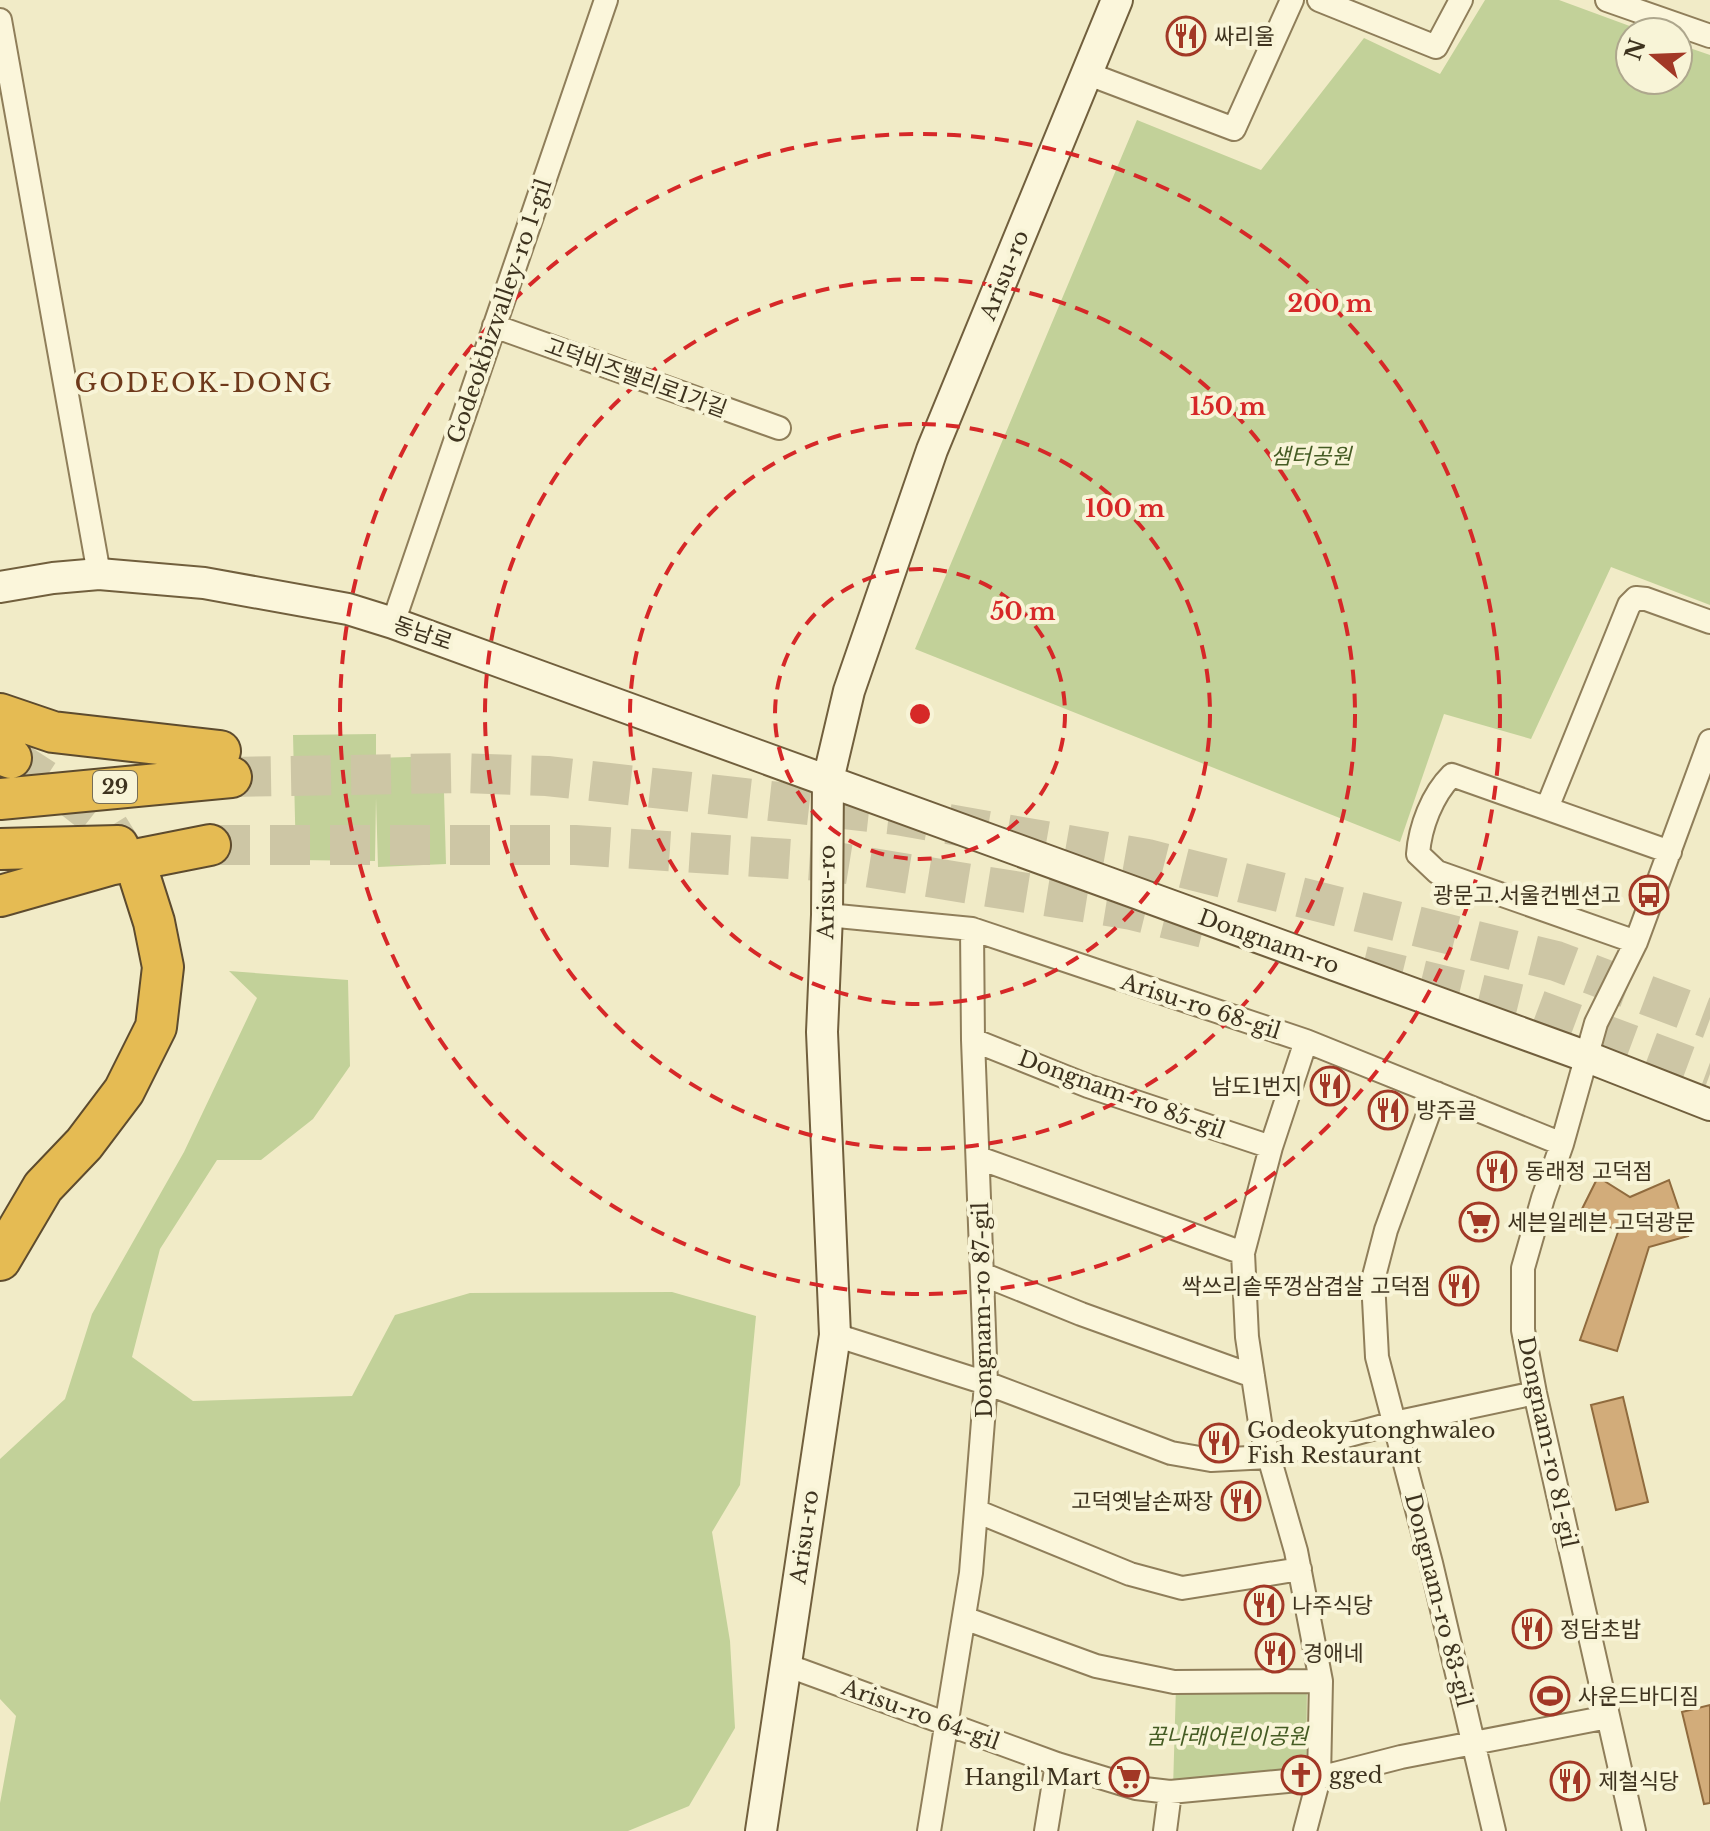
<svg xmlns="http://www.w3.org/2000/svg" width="1710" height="1831" font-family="'Libre Baskerville','Noto Sans KR',serif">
<rect width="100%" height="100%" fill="#f1ebc7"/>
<!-- green -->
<path fill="#c2d199" d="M 1485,0 L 1559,0 L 1646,32 L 1630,32 L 1630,80 L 1678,80 L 1678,44 L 1710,55 L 1710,605 L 1611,567 L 1531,739 L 1444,714 L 1400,842 L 915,649 L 1137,120 L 1261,170 L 1364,38 L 1440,74 Z
M 376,734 L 376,758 L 443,756 L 446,864 L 378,867 L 376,798 L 375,861 L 296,860 L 293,735 Z
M 229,971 L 348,980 L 350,1066 L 313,1119 L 261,1160 L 217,1160 L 160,1249 L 132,1357 L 193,1401 L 352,1396 L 395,1315 L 470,1293 L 672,1292 L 756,1316 L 740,1485 L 712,1532 L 730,1641 L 735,1728 L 689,1806 L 628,1831 L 0,1831 L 0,1803 L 16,1716 L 0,1699 L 0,1459 L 65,1399 L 92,1314 L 184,1152 L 257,998 Z
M 1307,1685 L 1306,1782 L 1173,1789 L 1176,1686 Z"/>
<!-- building -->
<path fill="#d2ac7a" stroke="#906b3e" stroke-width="2" d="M 1598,1177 L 1630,1197 L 1669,1180 L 1688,1236 L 1649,1247 L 1617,1351 L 1580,1340 L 1618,1232 L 1582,1209 Z
M 1623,1397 L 1648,1502 L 1616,1510 L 1591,1405 Z
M 1710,1705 L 1710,1803 L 1704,1804 L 1682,1712 Z"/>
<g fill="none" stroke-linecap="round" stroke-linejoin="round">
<!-- motorway-tunnel -->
<path stroke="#cdc6a5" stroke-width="40" stroke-dasharray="40 20" stroke-linecap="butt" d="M 11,758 L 71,797 L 108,826 L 136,871
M 231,777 L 460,773 L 547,776 L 897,815 L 1147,859 L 1556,961 L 1710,1019
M 210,845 L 575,845 L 835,862 L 1132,910 L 1208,929
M 1363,966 L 1527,1006 L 1710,1074"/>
<!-- minor casing -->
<g stroke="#8f7e5a" stroke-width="26">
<path id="minor" d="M 1319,0 L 1436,47 L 1461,0
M 1607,0 L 1710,36
M 0,20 L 99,574
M 1086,73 L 1234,129 L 1292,0
M 494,326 L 779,428
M 393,623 L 606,0
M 1547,808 L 1629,605 L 1636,598 L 1646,599 L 1710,622
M 827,915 L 972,929 L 1306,1041 L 1562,1144
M 1636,942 L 1437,872 L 1418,854 C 1420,827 1432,795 1452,775 L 1670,852
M 973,1040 L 1088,1086 L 1271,1147
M 1436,1093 L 1386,1230 L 1373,1280 L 1377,1357 L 1431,1563 L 1494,1831
M 979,1158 L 1243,1253
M 982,1274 L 1081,1314 L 1253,1376
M 835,1335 L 986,1383 L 1171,1453 L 1211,1460 L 1269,1457 L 1394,1423 L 1535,1393
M 976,1511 L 1130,1574 L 1182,1588 L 1300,1569
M 964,1618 L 1096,1666 L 1174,1682 L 1321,1681
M 786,1665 L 1057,1764 L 1136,1788 L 1170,1792 L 1319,1778 L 1401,1757 L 1608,1717
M 929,1831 L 971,1573 L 986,1383 L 973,1040 L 972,929
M 1046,1831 L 1057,1764
M 1165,1831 L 1170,1792
M 1305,1831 L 1319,1778 L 1321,1681 L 1296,1551 L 1261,1429 L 1247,1337 L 1243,1253 L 1271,1147 L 1306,1041
M 1634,1831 L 1535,1393 L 1523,1330 L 1523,1268 L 1543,1198 L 1562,1144 L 1596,1023 L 1636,942 L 1710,741"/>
</g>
<!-- secondary casing -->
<g stroke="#715f3d" stroke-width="34">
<path id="secondary" d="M 0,587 L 53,578 L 99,574 L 204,583 L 348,609 L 393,623 L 1585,1056 L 1710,1105
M 761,1831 L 835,1335 L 822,1032 L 827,915 L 828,780 L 849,691 L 932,450 L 1117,0"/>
</g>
<!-- motorway casing -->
<g stroke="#5d4b2e" stroke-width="44">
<path id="motorway" d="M 0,714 L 53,732 L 220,751
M 0,754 L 11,758
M 0,799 L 231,777
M 0,849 L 118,846
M 0,896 L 109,865 L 210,845
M 0,1260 L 43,1187 L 84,1144 L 124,1091 L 156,1027 L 163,967 L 154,922 L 140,878"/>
</g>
<!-- minor -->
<use href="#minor" stroke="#fbf6db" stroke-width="22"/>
<!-- secondary -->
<use href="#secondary" stroke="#fbf6db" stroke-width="30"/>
<!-- motorway -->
<use href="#motorway" stroke="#e5bb53" stroke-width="40"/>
</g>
<!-- distance rings -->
<g fill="none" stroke="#d62828" stroke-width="4" stroke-dasharray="14 10">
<circle cx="920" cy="714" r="145"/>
<circle cx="920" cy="714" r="290"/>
<circle cx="920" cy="714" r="435"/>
<circle cx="920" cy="714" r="580"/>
</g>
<!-- icons -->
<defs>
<g id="restaurant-ring" transform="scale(2)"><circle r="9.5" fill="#f8f4d7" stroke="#a23826" stroke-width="1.5"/><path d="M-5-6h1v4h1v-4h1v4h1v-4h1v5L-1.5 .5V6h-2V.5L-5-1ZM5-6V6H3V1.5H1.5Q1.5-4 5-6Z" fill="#a23826"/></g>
<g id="bus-ring" transform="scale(2)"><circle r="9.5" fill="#f8f4d7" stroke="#a23826" stroke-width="1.5"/><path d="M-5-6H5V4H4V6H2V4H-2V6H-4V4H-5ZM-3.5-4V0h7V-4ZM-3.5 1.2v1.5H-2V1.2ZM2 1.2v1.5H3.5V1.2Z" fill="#a23826"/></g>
<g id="supermarket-ring" transform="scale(2)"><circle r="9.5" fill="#f8f4d7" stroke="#a23826" stroke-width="1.5"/><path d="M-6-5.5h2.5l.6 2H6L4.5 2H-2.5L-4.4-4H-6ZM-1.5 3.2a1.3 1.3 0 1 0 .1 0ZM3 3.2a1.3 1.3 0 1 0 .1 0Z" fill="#a23826"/></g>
<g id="stadium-ring" transform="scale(2)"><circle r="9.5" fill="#f8f4d7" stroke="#a23826" stroke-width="1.5"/><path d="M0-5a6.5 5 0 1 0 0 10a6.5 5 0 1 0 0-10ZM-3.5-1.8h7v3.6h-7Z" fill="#a23826"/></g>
<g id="church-ring" transform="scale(2)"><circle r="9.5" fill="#f8f4d7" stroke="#a23826" stroke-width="1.5"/><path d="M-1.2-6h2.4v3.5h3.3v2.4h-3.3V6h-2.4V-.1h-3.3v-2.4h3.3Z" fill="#a23826"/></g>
</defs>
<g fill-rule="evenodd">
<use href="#restaurant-ring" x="1186" y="36"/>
<use href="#bus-ring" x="1649" y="895"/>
<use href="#restaurant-ring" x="1330" y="1086"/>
<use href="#restaurant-ring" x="1388" y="1110"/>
<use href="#restaurant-ring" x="1497" y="1171"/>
<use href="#supermarket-ring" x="1479" y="1222"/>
<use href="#restaurant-ring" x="1459" y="1286"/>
<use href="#restaurant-ring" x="1219" y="1443"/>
<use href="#restaurant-ring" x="1241" y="1501"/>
<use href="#restaurant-ring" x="1264" y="1605"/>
<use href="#restaurant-ring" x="1532" y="1629"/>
<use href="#restaurant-ring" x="1275" y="1653"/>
<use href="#stadium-ring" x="1550" y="1696"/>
<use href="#church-ring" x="1301" y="1775"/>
<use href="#supermarket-ring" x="1129" y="1777"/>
<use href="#restaurant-ring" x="1570" y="1781"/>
</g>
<g text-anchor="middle" stroke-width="8" stroke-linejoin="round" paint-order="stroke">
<!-- shield labels -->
<rect fill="#f8f4d7" stroke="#766d56" stroke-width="2" x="93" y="771" width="44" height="32" rx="6"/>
<g font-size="20" font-weight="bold" fill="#3e331f">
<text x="115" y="794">29</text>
</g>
<!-- poi labels -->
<g font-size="22" fill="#3e331f" stroke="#f8f4d7" text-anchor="start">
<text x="1214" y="44">싸리울</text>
<text x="1621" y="903" text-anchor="end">광문고.서울컨벤션고</text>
<text x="1302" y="1094" text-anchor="end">남도1번지</text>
<text x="1416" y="1118">방주골</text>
<text x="1525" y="1179">동래정 고덕점</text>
<text x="1507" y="1230">세븐일레븐 고덕광문</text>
<text x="1431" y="1294" text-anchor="end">싹쓰리솥뚜껑삼겹살 고덕점</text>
<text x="1247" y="1438">Godeokyutonghwaleo<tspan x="1247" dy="25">Fish Restaurant</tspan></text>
<text x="1213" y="1509" text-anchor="end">고덕옛날손짜장</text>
<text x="1292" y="1613">나주식당</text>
<text x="1560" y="1637">정담초밥</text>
<text x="1303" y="1661">경애네</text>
<text x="1578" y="1704">사운드바디짐</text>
<text x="1329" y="1783">gged</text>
<text x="1101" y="1785" text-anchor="end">Hangil Mart</text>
<text x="1598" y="1789">제철식당</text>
</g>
<!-- street labels -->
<g font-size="22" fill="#3e331f" stroke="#f8f4d7">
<text transform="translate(1004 275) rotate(-68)" y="8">Arisu-ro</text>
<text transform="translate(499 311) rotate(-71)" y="8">Godeokbizvalley-ro 1-gil</text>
<text transform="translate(636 377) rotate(20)" y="8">고덕비즈밸리로1가길</text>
<text transform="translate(423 633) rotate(19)" y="8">동남로</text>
<text transform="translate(826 892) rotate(-89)" y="8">Arisu-ro</text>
<text transform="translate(1269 941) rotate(20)" y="8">Dongnam-ro</text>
<text transform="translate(1201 1006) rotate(18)" y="8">Arisu-ro 68-gil</text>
<text transform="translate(1122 1094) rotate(20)" y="8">Dongnam-ro 85-gil</text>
<text transform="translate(982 1310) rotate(-91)" y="8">Dongnam-ro 87-gil</text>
<text transform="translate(1548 1442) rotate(78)" y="8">Dongnam-ro 81-gil</text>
<text transform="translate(804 1537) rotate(-82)" y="8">Arisu-ro</text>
<text transform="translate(1439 1600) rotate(76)" y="8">Dongnam-ro 83-gil</text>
<text transform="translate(921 1714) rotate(20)" y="8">Arisu-ro 64-gil</text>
</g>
<!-- park labels -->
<g font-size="22" font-style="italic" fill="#455c24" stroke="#f8f4d7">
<text x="1311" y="464">샘터공원</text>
<text x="1227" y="1744">꿈나래어린이공원</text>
</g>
<!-- quarter labels -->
<g font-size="26" letter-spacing="2" fill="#6e391b" stroke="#f8f4d7">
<text x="204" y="392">GODEOK-DONG</text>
</g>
</g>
<circle cx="920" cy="714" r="12" fill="#d62828" stroke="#f8f4d7" stroke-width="4"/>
<g font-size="24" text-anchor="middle" font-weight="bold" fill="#d62828" stroke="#f8f4d7" stroke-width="8" stroke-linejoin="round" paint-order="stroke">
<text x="1330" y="312">200 m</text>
<text x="1228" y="415">150 m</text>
<text x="1125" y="517">100 m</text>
<text x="1023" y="620">50 m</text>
</g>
<!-- north arrow -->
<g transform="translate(1654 56) rotate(289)"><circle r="38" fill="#f8f4d7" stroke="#aea78d" stroke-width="2"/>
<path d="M0-6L14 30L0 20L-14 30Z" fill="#a23826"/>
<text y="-12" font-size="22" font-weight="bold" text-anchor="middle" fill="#3e331f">N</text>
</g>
</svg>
